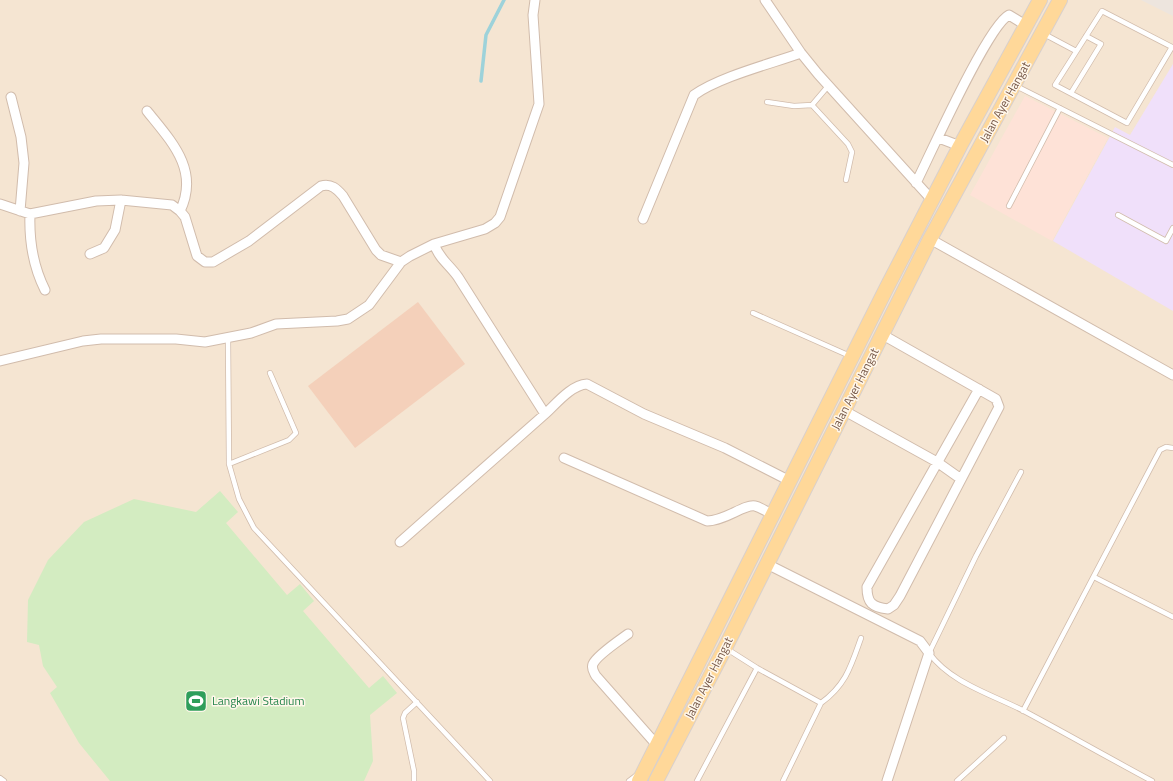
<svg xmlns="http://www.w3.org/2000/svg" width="1173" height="781" font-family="'Titillium Web',sans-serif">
<rect width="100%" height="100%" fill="#fdf3e4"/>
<!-- residential -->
<path fill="#f5e5d2" d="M 0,0 L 1173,0 L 1173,781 L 0,781 Z"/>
<!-- commercial -->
<path fill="#fee2d7" d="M 1025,96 L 1108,138 L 1052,241 L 970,195 Z"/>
<!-- industrial -->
<path fill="#ede5de" d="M 1141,0 L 1173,0 L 1173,16 Z"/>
<!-- education -->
<path fill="#f0e0fa" d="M 1173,64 L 1173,311 L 1053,241 L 1115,127 L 1130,135 Z"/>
<!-- green -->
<path fill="#d3ecc1" d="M 220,491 L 238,512 L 226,523 L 287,595 L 300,584 L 314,601 L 303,611 L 369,688 L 383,676 L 397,693 L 370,715 L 373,761 L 364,781 L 110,781 L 79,743 L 50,693 L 57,687 L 43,666 L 39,645 L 27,642 L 28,600 L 48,560 L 84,522 L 134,499 L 196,512 Z"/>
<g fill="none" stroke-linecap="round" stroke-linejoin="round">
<!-- stream -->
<path stroke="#9dd2da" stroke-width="3.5" d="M 481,81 L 486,35 L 504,0"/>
</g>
<!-- building -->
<path fill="#f4d0ba" d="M 418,302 L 465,364 L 355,448 L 308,386 Z"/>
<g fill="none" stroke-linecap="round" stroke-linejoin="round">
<!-- service casing -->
<g stroke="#d1bcac" stroke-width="6">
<path id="service" d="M 1102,11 L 1172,47 L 1127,123 L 1055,85 Z
M 1044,34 L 1076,51
M 1016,86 L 1173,165
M 1071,93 L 1101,44 L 1086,36
M 767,102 L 794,106 L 812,105 L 829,85
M 812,105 L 848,144 L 852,152 L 846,180
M 1009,206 L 1060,108
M 1118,215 L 1166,241 L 1173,228
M 753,313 L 850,356
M 228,338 L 229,464 L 239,499 L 254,528 L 490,781
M 229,464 L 289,440 L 296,433 L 270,373
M 1021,472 L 976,556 L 929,653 C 951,683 991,694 1024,711 C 1067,734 1109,758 1152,781
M 1094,577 L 1173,617
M 727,649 L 757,668 L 821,703 L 783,781
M 821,703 C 846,685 851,666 861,638
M 1023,711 L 1160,450 L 1166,447 L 1173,448
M 0,778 L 4,781
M 414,781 L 414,771 L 403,718 L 405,713 L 417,702
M 629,781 L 637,775
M 697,781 L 757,668
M 957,781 L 1004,738"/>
</g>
<!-- minor casing -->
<g stroke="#d1bcac" stroke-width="11">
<path id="minor" d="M 765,0 L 801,53 L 818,74 L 932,200
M 11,97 L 21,137 L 24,163 L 20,211
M 147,111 C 171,141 200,170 180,211
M 939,138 L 960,146
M 916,183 C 930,155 988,25 1009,15 L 1027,26
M 0,204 L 30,214 L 96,201 L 121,200 L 172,205 L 180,211 L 185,217 L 197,256 L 205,262 L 213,262 L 249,241 L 321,186 C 331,183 337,189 343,196 L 376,250 L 381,255 L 401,262
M 30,214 C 29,240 33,266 45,290
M 643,219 L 694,95 C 719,77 770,64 801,53
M 930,239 L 1173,375
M 434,244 C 440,260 449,264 458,277 L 545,414 C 556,404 571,385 587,384 L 644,414 L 725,448 L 788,480
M 90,254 L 104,248 L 115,230 L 121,200
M 883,335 L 996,399 L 999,407 L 900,596 L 894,605 L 888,609 C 872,607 867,603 867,587 L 979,389
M 0,361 L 83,341 L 101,339 L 176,339 L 205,342 L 251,333 L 276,324 L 337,321 L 348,319 L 369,305 L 401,262 L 410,256 L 434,244 L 485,229 L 495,223 L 500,217 L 539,104 L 533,15 L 535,0
M 843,410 L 937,462 L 961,479
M 564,458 L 707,521 C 725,521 744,504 755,506 C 760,507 767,512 772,514
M 400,542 L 545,414
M 767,564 L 920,641 L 929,653 L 887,781
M 628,634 C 620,640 597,655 593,664 C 591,669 594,672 596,676 L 656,744"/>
</g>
<!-- primary casing -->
<g stroke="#d9d0cc" stroke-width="16">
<path id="primary" d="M 639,781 L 886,289 L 960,146 L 1040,0
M 656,781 L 725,648 L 930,239 L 1060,0"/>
</g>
<!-- service -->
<use href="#service" stroke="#fff" stroke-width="4.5"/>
<!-- minor -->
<use href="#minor" stroke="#fff" stroke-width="9"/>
<!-- primary -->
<use href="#primary" stroke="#ffd899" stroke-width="14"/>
</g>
<!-- icons -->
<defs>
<g id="stadium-square" transform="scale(1.15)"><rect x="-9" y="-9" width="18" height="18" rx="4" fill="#2e9e5b" stroke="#fff7eb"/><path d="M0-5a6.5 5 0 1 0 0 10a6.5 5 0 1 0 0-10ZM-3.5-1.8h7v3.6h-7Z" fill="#fff"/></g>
</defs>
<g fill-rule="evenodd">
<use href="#stadium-square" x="196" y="701"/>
</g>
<g text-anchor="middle" stroke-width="3" stroke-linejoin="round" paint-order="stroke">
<!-- street labels -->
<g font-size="12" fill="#775848" stroke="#fff7eb">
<text transform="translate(1005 102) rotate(-61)" y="4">Jalan Ayer Hangat</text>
<text transform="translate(855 389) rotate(-63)" y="4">Jalan Ayer Hangat</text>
<text transform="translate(709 678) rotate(-63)" y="4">Jalan Ayer Hangat</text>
</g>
<!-- leisure labels -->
<g font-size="12" fill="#27864d" stroke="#fff7eb" text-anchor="start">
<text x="212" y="705">Langkawi Stadium</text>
</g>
</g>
</svg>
